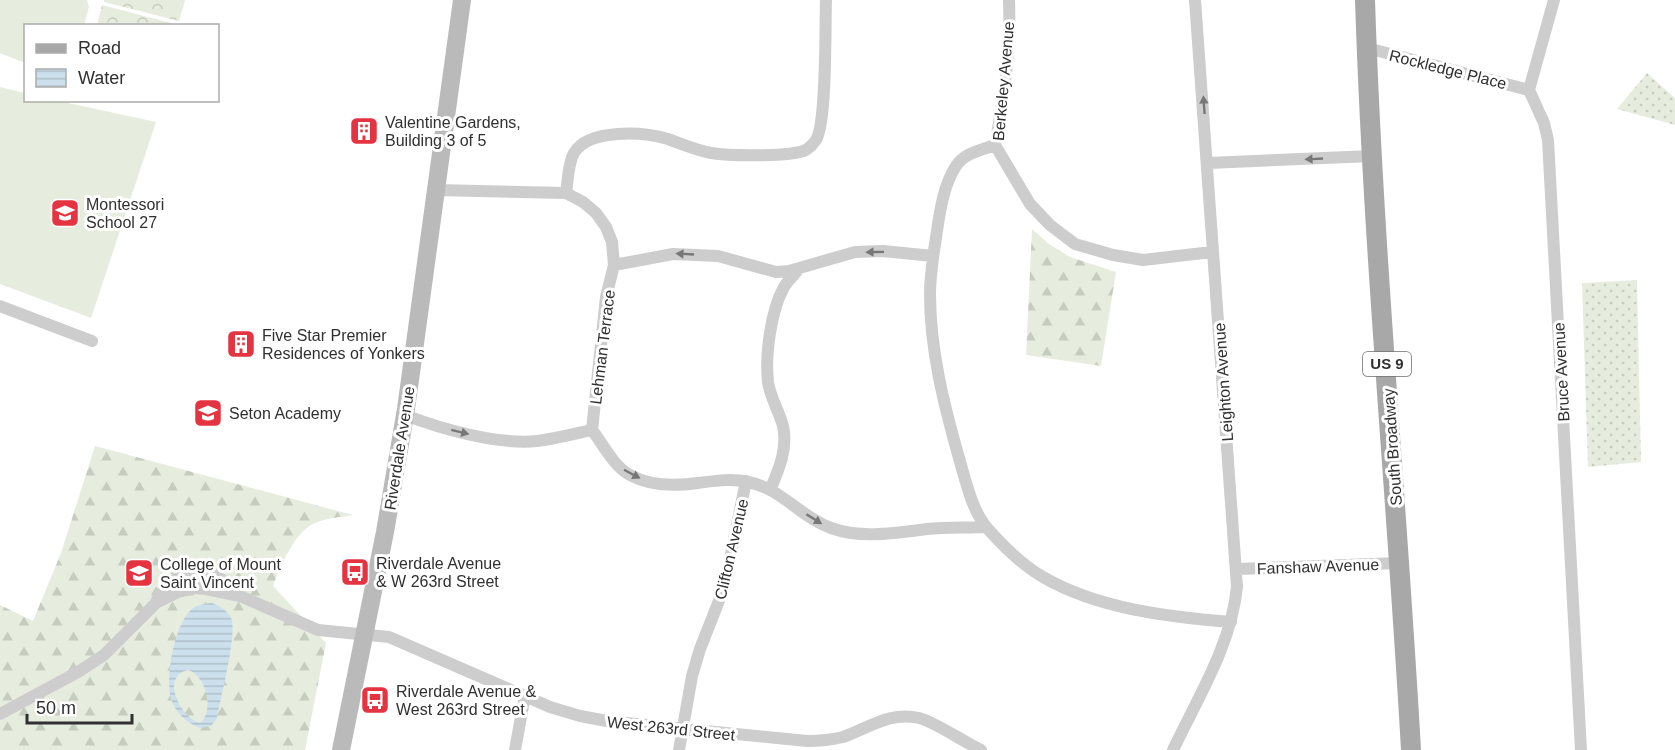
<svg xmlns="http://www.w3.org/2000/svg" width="1675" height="750" font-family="Arial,sans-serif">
<defs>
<pattern id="grass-dots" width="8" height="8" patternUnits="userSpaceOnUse" patternTransform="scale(1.5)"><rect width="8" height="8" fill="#e6edde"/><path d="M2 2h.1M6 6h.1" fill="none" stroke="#c6ccbf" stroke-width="1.8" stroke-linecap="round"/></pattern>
<pattern id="forest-firs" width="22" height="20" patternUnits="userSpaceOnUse" patternTransform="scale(1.5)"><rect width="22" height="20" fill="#e6edde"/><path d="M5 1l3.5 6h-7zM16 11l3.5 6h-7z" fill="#c6ccbf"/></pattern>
<pattern id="park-crowns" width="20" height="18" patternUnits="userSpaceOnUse" patternTransform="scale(1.5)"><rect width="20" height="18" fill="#e6edde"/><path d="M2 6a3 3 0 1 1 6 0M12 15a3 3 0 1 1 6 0" fill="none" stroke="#c6ccbf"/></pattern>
<pattern id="water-rules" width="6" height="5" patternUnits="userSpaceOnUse" patternTransform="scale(1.5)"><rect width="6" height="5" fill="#cbdfec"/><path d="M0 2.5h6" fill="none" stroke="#afc0cb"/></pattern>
</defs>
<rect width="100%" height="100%" fill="#fff"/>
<!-- grass -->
<path fill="url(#grass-dots)" d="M 1647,73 L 1675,98 L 1675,125 L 1617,109 Z
M 1637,280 L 1641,462 L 1588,467 L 1582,283 Z"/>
<!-- forest -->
<path fill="url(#forest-firs)" d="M 1032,229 L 1049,244 L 1070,257 L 1116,272 L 1101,366 L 1026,355 Z
M 95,446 L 353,515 C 341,517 327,518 315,523 C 295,531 280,567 273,586 L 326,643 L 305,750 L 0,750 L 0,605 L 33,621 L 61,553 Z"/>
<!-- park -->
<path fill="url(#park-crowns)" d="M 104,0 L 185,0 L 179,21 L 104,2 Z
M 102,5 L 171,23 L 170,26 L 97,26 Z"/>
<!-- pitch -->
<path fill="#e6edde" d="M 0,0 L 87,0 L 89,7 L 84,25 L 26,26 L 25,63 L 0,53 Z
M 0,87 L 25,93 L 26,100 L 59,101 L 156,122 L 91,318 L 0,284 Z"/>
<!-- water -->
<path fill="url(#water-rules)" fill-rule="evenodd" d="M 212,603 C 220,606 227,610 231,618 C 238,632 220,700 217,718 L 211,726 L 200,728 C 189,724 178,715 173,704 C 163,683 174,625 191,610 C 197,604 204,604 212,603 ZM 188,670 C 206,675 215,712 200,723 C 180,717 160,676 188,670 Z"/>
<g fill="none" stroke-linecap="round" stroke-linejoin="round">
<!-- street -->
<path stroke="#cdcdcd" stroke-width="12" d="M 1009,0 C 1011,49 1004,97 995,145 L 1030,204 L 1050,225 L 1075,244 L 1113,255 L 1143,260 L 1212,252
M 1554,0 L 1529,90 L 1544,123 L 1548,140 L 1581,750
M 1367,48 L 1529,90
M 995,145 C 981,150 964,153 956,166 C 944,184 940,210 937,231 C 934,251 930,273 930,294 C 930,350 944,405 959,458 C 966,482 972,511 988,529 C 1004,547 1022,565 1043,577 C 1098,609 1169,617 1231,622
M 1208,163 L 1372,156
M 436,190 L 566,193 L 583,202 L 596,213 L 606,227 L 612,242 L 614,265 L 606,297 L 592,430
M 566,193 C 568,181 568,163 574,153 C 589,128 644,132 668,139 C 682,144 696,150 711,153 C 729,156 791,157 806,150 C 809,148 814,143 816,140 C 827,123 825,25 826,0
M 614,265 L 673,254 L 718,256 L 776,272 L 789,271 L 855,252 L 883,251 L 933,256
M 0,306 L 92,341
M 405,415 C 441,429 498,445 537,441 C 555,439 574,434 592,430 C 603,444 614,467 630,475 C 650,486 677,486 698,483 C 714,481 732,478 748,482 C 781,488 800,517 831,528 C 861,539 896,533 927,529 C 946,527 967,528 986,527
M 771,488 C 779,469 788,448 783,426 C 779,411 770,397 768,382 C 765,355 771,310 784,287 C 788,280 794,275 799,269
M 1237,569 L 1399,563
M 156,602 C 160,592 167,587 174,580 C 200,556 218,576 239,595
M 0,714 L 78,672 L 104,655 L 156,603 L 178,592 L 195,588 L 206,589 L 240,596 L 318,630 L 389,637 L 550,707 L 580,716 L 607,721 L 807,741 C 819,741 831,740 843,737 C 869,728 890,711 919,718 C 935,722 964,742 981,750
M 515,750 L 525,695
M 679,750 L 692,676 L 700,649 L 724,588 L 746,481
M 1173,750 C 1198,697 1231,646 1237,587 L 1195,0"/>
<!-- secondary -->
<path stroke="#bababa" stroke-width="18" d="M 341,750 L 385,532 L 406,409 L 462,0"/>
<!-- primary -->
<path stroke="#a8a8a8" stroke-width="20" d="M 1365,0 C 1373,250 1397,500 1411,750"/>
</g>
<!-- one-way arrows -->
<defs><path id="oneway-solid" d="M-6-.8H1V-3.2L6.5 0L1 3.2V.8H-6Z" transform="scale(1.5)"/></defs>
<g fill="#777">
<use href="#oneway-solid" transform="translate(1204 105) rotate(-94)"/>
<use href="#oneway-solid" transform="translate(1314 159) rotate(177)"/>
<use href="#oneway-solid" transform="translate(875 252) rotate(179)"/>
<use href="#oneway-solid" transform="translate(685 254) rotate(-177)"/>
<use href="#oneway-solid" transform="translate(460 432) rotate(14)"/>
<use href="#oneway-solid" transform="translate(632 474) rotate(28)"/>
<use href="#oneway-solid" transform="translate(814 519) rotate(32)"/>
</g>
<!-- icons -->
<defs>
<g id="building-square" transform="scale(1.5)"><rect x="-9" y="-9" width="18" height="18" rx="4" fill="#e53441" stroke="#fff"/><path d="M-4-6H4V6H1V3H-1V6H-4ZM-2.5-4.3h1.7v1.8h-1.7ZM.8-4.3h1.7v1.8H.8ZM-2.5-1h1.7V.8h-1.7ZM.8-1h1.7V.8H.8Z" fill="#fff"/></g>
<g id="school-square" transform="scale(1.5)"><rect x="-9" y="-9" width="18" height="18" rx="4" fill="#e53441" stroke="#fff"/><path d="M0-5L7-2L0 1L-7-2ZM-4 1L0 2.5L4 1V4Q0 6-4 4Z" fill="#fff"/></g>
<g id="bus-square" transform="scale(1.5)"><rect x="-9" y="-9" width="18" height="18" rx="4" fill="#e53441" stroke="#fff"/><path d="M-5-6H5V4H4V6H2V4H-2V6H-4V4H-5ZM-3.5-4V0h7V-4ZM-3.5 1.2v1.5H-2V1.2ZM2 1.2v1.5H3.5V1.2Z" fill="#fff"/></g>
<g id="university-square" transform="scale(1.5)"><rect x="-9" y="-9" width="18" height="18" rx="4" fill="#e53441" stroke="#fff"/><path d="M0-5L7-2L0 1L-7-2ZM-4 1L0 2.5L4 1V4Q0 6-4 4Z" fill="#fff"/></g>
</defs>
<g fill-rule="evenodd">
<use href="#building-square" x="364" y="131"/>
<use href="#school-square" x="65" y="213"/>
<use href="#building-square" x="241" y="344"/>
<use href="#school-square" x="208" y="413"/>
<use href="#bus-square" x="355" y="572"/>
<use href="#university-square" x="139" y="573"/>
<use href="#bus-square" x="375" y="700"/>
</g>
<g text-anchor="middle" stroke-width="6" stroke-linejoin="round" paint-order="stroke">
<!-- shield labels -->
<rect fill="#fff" stroke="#6e6e6e" stroke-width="1.5" x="1363" y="352" width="48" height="24" rx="4.5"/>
<g font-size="15" font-weight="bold" fill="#303030">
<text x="1387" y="369">US 9</text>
</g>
<!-- street labels -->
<g font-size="16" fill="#303030" stroke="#fff">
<text transform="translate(1448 69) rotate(14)" y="6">Rockledge Place</text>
<text transform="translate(1003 81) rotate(-85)" y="6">Berkeley Avenue</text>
<text transform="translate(602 347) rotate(-83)" y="6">Lehman Terrace</text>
<text transform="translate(1561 372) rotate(-93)" y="6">Bruce Avenue</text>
<text transform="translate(1223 382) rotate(-94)" y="6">Leighton Avenue</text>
<text transform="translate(1392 447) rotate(-94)" y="6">South Broadway</text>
<text transform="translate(399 448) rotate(-81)" y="6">Riverdale Avenue</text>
<text transform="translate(731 549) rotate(-77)" y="6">Clifton Avenue</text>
<text transform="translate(1318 566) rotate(-2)" y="6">Fanshaw Avenue</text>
<text transform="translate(671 728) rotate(6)" y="6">West 263rd Street</text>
</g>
<!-- poi labels -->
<g font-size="16" fill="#303030" stroke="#fff" text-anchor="start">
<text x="385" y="128">Valentine Gardens,<tspan x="385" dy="18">Building 3 of 5</tspan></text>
<text x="86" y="210">Montessori<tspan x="86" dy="18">School 27</tspan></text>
<text x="262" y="341">Five Star Premier<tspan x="262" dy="18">Residences of Yonkers</tspan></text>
<text x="229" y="419">Seton Academy</text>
<text x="376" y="569">Riverdale Avenue<tspan x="376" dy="18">&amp; W 263rd Street</tspan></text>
<text x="160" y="570">College of Mount<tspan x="160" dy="18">Saint Vincent</tspan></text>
<text x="396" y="697">Riverdale Avenue &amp;<tspan x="396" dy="18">West 263rd Street</tspan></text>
</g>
</g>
<!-- legend -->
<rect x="24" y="24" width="195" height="78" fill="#ffffff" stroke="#acacac" stroke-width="1.5"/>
<rect x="36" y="44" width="30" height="9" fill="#a8a8a8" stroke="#acacac" stroke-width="1.5"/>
<text x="78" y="54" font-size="18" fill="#303030">Road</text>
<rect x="36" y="69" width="30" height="18" fill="url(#water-rules)" stroke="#acacac" stroke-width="1.5"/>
<text x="78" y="84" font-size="18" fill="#303030">Water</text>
<!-- scale -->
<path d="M27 714v9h105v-9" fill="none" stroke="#303030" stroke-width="3"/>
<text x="36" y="714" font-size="18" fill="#303030" stroke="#ffffff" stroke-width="4.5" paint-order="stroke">50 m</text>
</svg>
